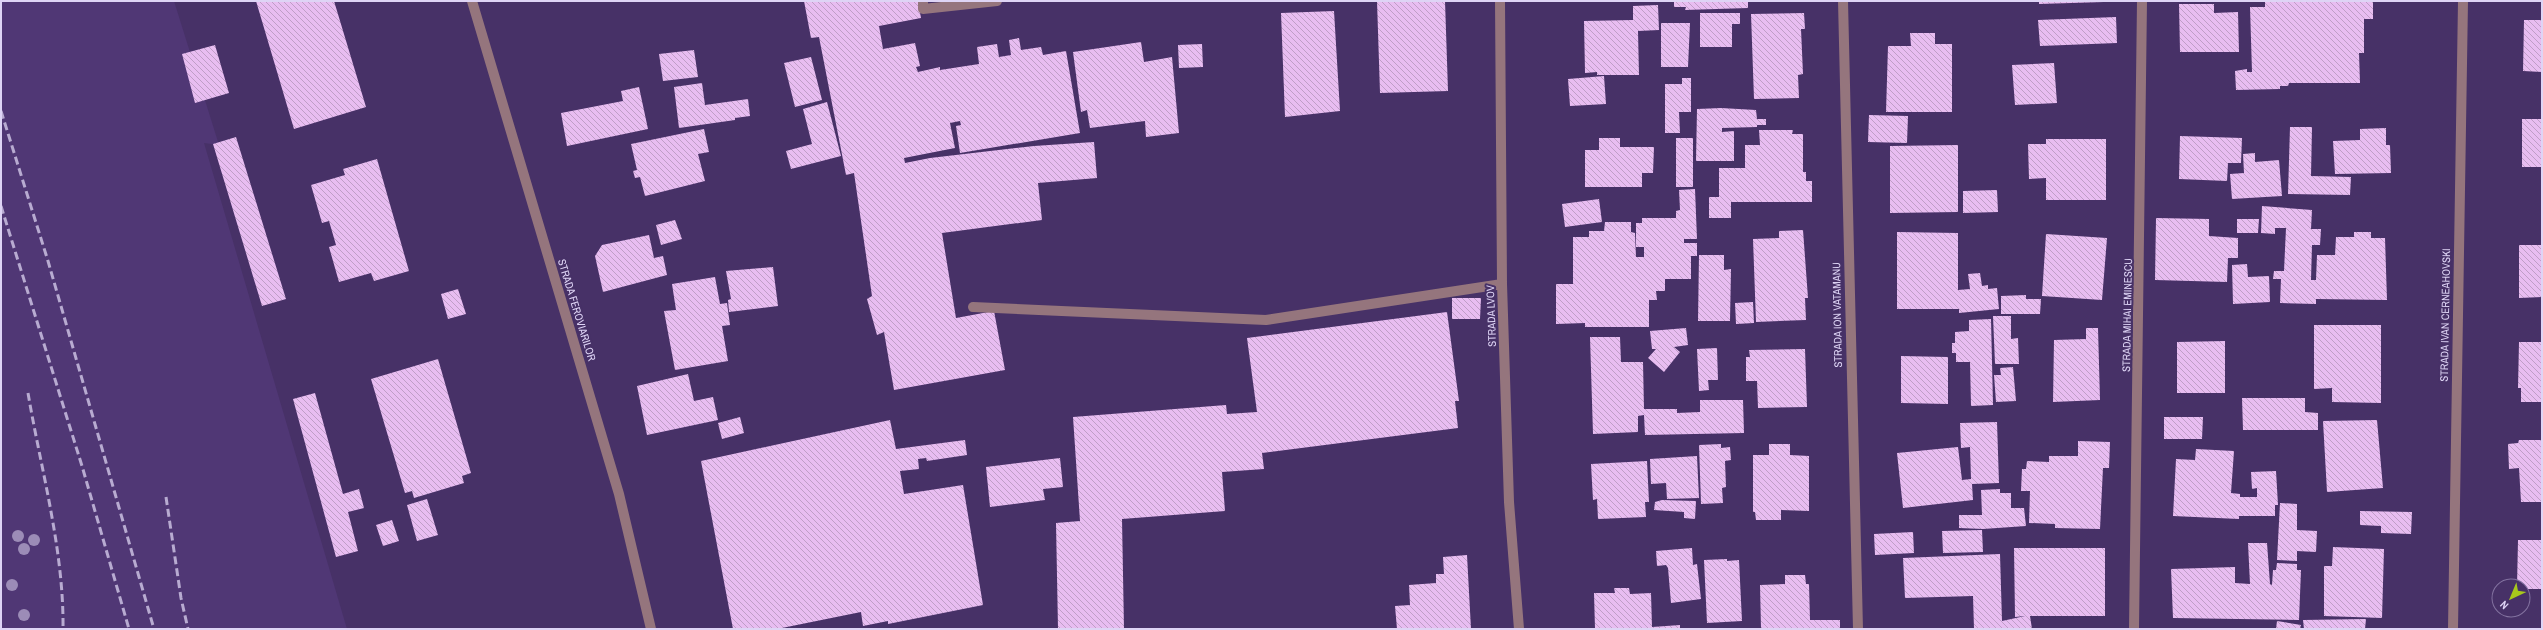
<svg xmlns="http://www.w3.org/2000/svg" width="2543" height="630" font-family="'Archivo Narrow',sans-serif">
<defs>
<pattern id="building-back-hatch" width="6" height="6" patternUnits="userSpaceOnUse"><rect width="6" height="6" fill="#e8bdf1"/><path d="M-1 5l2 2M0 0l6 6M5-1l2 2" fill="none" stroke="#bf9ec7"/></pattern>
</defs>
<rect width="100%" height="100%" fill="#473167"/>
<!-- built -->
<path fill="#503775" d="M 1,1 L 174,1 L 219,145 L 204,143 L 347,629 L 1,629 Z"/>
<!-- building -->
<path fill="url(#building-back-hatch)" d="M 256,1 L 334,1 L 366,107 L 294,129 Z
M 804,1 L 918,1 L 921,18 L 879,26 L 883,49 L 915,43 L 920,66 L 916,67 L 918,72 L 940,67 L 940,70 L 979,64 L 977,47 L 997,44 L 999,57 L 1011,55 L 1009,40 L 1019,38 L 1021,50 L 1041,47 L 1043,55 L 1066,51 L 1080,133 L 960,153 L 956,126 L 961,125 L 960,121 L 950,123 L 955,148 L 904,158 L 905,163 L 930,158 L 1034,146 L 1094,142 L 1097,178 L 1038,183 L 1042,220 L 942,233 L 956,318 L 994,311 L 1005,370 L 894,390 L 884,332 L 877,335 L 867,299 L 872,296 L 854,173 L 846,175 L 819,37 L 811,38 Z
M 1377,1 L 1445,1 L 1448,91 L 1380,93 Z
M 1674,1 L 1748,1 L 1748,8 L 1685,10 L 1686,7 L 1674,7 Z
M 2039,1 L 2104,1 L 2104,2 L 2039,4 Z
M 2265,1 L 2373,1 L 2373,19 L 2364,19 L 2364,53 L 2359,53 L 2360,83 L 2289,83 L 2288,86 L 2280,86 L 2280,89 L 2236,90 L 2235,71 L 2247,69 L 2247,72 L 2252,72 L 2250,7 L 2265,7 Z
M 2179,4 L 2214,4 L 2214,13 L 2238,12 L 2239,52 L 2180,52 Z
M 1658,5 L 1659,30 L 1638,31 L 1639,75 L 1597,75 L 1597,72 L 1585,73 L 1584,21 L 1633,20 L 1633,6 Z
M 1334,11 L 1340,111 L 1285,117 L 1281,13 Z
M 1700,13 L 1740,13 L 1740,24 L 1732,24 L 1732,47 L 1700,47 Z
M 1804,13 L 1805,29 L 1801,29 L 1803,74 L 1798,75 L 1799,98 L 1754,99 L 1751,14 Z
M 2116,17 L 2117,43 L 2040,46 L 2038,20 Z
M 2524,20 L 2542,20 L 2542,72 L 2523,71 Z
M 1661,23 L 1690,23 L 1688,67 L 1661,67 Z
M 1910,33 L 1935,33 L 1935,44 L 1952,44 L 1952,112 L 1886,112 L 1888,46 L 1911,46 Z
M 1141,42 L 1144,62 L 1172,57 L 1179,133 L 1146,137 L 1145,121 L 1090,128 L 1087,110 L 1081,112 L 1073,52 Z
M 1202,44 L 1203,67 L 1179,68 L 1178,45 Z
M 215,45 L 229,93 L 195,103 L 182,54 Z
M 694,50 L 698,77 L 663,81 L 659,54 Z
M 811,57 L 822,100 L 795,107 L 784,63 Z
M 2054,63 L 2057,103 L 2015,105 L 2012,65 Z
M 1604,76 L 1606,104 L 1570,106 L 1568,79 Z
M 1682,78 L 1691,78 L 1691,112 L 1679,112 L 1680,133 L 1665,133 L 1665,84 L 1682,84 Z
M 702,83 L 705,105 L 748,99 L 750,116 L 735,118 L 735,120 L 679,128 L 674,87 Z
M 639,87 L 648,129 L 567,146 L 561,113 L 623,101 L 621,91 Z
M 827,102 L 841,156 L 791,169 L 786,151 L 812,144 L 803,109 Z
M 1721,108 L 1756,110 L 1757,119 L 1766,119 L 1766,125 L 1757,125 L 1757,127 L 1722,128 L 1722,132 L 1734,131 L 1734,161 L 1696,161 L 1697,109 Z
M 1869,115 L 1908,116 L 1907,143 L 1868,142 Z
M 2522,119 L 2542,119 L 2542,167 L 2522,167 Z
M 2290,127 L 2312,127 L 2311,176 L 2351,177 L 2350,195 L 2288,194 Z
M 2386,128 L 2386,145 L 2390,145 L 2391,173 L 2335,174 L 2333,141 L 2360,140 L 2360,129 Z
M 704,129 L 709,152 L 698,154 L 705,181 L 645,196 L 640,177 L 635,178 L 633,171 L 637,170 L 631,144 Z
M 1759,130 L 1793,130 L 1792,134 L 1803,134 L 1803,172 L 1806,172 L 1806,181 L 1812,181 L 1812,202 L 1731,202 L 1731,218 L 1709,218 L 1709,197 L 1719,197 L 1719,168 L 1745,168 L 1745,145 L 1760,145 Z
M 2180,136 L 2242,138 L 2241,163 L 2228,163 L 2227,181 L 2179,179 Z
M 236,137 L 286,299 L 262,306 L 213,144 Z
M 1599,138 L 1620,138 L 1620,147 L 1654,147 L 1653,173 L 1642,173 L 1642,187 L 1585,187 L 1585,150 L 1599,150 Z
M 1676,138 L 1693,138 L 1693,187 L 1676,187 Z
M 2046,139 L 2106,139 L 2106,200 L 2046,200 L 2046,178 L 2029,179 L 2028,144 L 2046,144 Z
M 1958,145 L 1958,212 L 1890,213 L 1890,146 Z
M 2255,153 L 2255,162 L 2279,160 L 2282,196 L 2232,199 L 2230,174 L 2244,173 L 2243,154 Z
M 377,159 L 409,271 L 374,281 L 371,273 L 339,282 L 329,247 L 336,245 L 329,221 L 322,223 L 311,185 L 345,175 L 343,169 Z
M 1695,189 L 1697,239 L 1684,239 L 1684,243 L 1697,243 L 1697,256 L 1691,256 L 1691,279 L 1665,279 L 1665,291 L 1656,291 L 1657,300 L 1649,300 L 1649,327 L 1585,327 L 1585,323 L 1556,324 L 1556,284 L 1573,284 L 1573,237 L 1589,237 L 1589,231 L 1604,231 L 1605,222 L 1631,222 L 1631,232 L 1635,233 L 1636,257 L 1644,257 L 1644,247 L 1636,247 L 1636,223 L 1642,223 L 1642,218 L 1676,218 L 1676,211 L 1680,210 L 1679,190 Z
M 1997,190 L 1998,212 L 1963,213 L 1963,191 Z
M 1599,199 L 1602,222 L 1565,227 L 1562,204 Z
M 2262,206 L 2312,210 L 2311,229 L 2321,229 L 2320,245 L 2312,245 L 2311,280 L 2316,280 L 2317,255 L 2335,255 L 2336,237 L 2354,237 L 2354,232 L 2371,232 L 2371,238 L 2385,238 L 2387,300 L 2316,299 L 2316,304 L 2280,303 L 2281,279 L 2273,279 L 2274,271 L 2284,271 L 2286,228 L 2275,228 L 2275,234 L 2261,233 Z
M 2156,218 L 2209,219 L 2209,236 L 2238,238 L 2238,258 L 2228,258 L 2227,282 L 2155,280 Z
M 2237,219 L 2259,219 L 2258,233 L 2237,233 Z
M 675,220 L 682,239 L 661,245 L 656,225 Z
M 1803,230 L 1808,298 L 1805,298 L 1806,320 L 1756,322 L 1753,239 L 1779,238 L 1779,231 Z
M 1897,232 L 1958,233 L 1958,290 L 1970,289 L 1968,274 L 1980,273 L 1982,286 L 1988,285 L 1988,289 L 1997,288 L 1999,309 L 1959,313 L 1959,309 L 1897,309 Z
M 2046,234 L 2107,238 L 2102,300 L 2042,296 Z
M 649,235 L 654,258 L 663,256 L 667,275 L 603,292 L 595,256 L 602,245 Z
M 2519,245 L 2542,245 L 2542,297 L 2519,298 Z
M 1699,255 L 1724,255 L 1724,270 L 1731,269 L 1730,321 L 1698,321 Z
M 2247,264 L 2248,277 L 2269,276 L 2270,302 L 2233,304 L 2232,265 Z
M 773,267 L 778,306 L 729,312 L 728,300 L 731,299 L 726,271 Z
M 715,277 L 720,304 L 727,303 L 730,325 L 722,326 L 728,361 L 675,370 L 664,311 L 676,310 L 672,284 Z
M 458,289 L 466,314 L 448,319 L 441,294 Z
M 2026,295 L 2026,299 L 2041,299 L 2040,314 L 2001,314 L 2001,296 Z
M 1452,298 L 1481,298 L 1480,319 L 1452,319 Z
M 1753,302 L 1754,323 L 1736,324 L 1735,303 Z
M 1447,312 L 1459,401 L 1455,401 L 1458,428 L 1262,453 L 1264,469 L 1222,472 L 1225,511 L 1122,519 L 1124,629 L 1058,629 L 1056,523 L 1080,521 L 1073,417 L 1226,405 L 1227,414 L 1257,412 L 1247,338 Z
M 1993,316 L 2011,316 L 2011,339 L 2018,338 L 2019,364 L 1995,364 Z
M 1991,319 L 1993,405 L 1971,406 L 1970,362 L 1956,362 L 1956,353 L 1952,353 L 1952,343 L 1955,343 L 1955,332 L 1969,331 L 1969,320 Z
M 2314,325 L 2381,325 L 2381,403 L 2332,402 L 2332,388 L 2314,389 Z
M 1686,328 L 1688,345 L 1674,347 L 1680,352 L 1664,372 L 1648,358 L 1656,349 L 1652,349 L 1650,331 Z
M 2086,328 L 2098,328 L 2100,400 L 2053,402 L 2054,340 L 2086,339 Z
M 1590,337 L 1620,337 L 1621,362 L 1643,362 L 1644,409 L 1677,409 L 1677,413 L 1700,412 L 1700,400 L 1743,400 L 1744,433 L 1645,435 L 1644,415 L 1638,416 L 1638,432 L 1593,434 Z
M 2225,341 L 2225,393 L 2177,393 L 2177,342 Z
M 2519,342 L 2542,342 L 2542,402 L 2521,402 L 2521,388 L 2518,388 Z
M 1717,348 L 1718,380 L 1708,380 L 1709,390 L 1699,391 L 1697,349 Z
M 1805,349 L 1807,407 L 1758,408 L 1757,381 L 1746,381 L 1746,357 L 1750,357 L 1749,350 Z
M 1901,356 L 1948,357 L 1948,404 L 1901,403 Z
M 438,359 L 471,473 L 462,476 L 464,483 L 414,498 L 412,491 L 405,493 L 371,379 Z
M 2013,367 L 2016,401 L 1996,402 L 1994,375 L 2001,375 L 2000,368 Z
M 688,374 L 694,401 L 713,397 L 718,420 L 647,435 L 637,386 Z
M 315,393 L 343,494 L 359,489 L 364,508 L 348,512 L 358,551 L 336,557 L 293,399 Z
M 2242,398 L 2305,398 L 2305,412 L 2318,413 L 2318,430 L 2243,430 Z
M 740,417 L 744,433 L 722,439 L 718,423 Z
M 2164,417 L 2203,417 L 2202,439 L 2164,439 Z
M 890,420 L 896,449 L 965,440 L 967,455 L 927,461 L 926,458 L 918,459 L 919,469 L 900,471 L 904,494 L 963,485 L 983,605 L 888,624 L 888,621 L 863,626 L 861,612 L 777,629 L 733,629 L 701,461 Z
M 2377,420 L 2383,488 L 2327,492 L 2323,421 Z
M 1997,422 L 1999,483 L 1972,484 L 1973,500 L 1903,508 L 1897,453 L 1958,447 L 1962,480 L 1971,479 L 1970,447 L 1961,448 L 1960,423 Z
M 2519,440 L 2542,440 L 2542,502 L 2521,502 L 2519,468 L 2509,469 L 2508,444 L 2518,443 Z
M 2078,441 L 2110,442 L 2109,468 L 2103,468 L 2100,529 L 2055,528 L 2055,524 L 2029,523 L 2030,491 L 2021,491 L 2022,469 L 2026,469 L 2027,461 L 2049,462 L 2049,456 L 2078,456 Z
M 1721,444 L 1721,448 L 1730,447 L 1731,460 L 1725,461 L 1726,487 L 1722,488 L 1723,503 L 1701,504 L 1699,445 Z
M 1769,444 L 1790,444 L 1790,455 L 1809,456 L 1809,511 L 1781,510 L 1781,520 L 1756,520 L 1755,512 L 1753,512 L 1753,455 L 1769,455 Z
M 2196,449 L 2234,451 L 2231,493 L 2240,494 L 2240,497 L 2257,497 L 2257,488 L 2252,489 L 2251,472 L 2276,471 L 2278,505 L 2275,505 L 2275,516 L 2239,516 L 2239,519 L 2173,516 L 2176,459 L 2195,460 Z
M 1697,456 L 1699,498 L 1667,499 L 1666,483 L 1651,484 L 1650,459 Z
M 1060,458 L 1063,487 L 1043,489 L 1045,500 L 990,507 L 986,467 Z
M 1647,461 L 1649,502 L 1645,502 L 1646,517 L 1598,519 L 1597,499 L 1593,500 L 1591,464 Z
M 2000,489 L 2000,493 L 2011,493 L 2011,508 L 2024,508 L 2026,526 L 1983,529 L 1959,528 L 1959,515 L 1982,515 L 1981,490 Z
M 427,499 L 438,535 L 417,541 L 407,505 Z
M 1662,500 L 1696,501 L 1695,519 L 1684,518 L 1684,512 L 1654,510 L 1655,502 Z
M 2280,503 L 2297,504 L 2297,530 L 2317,531 L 2316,552 L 2297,551 L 2297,561 L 2277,560 Z
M 2360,511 L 2412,512 L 2411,534 L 2381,533 L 2381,526 L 2360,525 Z
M 392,520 L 399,541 L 383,546 L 376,525 Z
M 1982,530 L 1983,552 L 1943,553 L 1942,531 Z
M 1913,532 L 1914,553 L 1875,555 L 1874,534 Z
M 2518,540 L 2542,540 L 2542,589 L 2523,589 L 2523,586 L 2517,586 Z
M 2248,543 L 2267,543 L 2270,584 L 2272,585 L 2273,570 L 2276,570 L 2277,563 L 2297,564 L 2297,570 L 2301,570 L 2299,620 L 2173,618 L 2171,569 L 2235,567 L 2235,583 L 2250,584 Z
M 2333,547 L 2384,549 L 2382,618 L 2324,616 L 2324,566 L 2332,566 Z
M 1692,548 L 1693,565 L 1697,564 L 1701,599 L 1671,603 L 1668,568 L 1666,565 L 1657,566 L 1656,551 Z
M 2014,548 L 2105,548 L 2105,616 L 2030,616 L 2032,629 L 1974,629 L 1973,596 L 1905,598 L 1903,558 L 2000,554 L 2002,621 L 2025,616 L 2015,617 Z
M 1467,555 L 1471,629 L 1397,629 L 1395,606 L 1410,605 L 1409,585 L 1436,583 L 1436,574 L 1444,574 L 1443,557 Z
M 1727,559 L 1727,561 L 1739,560 L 1742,621 L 1707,623 L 1704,560 Z
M 1785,575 L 1805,575 L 1806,584 L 1809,584 L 1810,620 L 1840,620 L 1840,629 L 1761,629 L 1760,585 L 1785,584 Z
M 1614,588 L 1629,588 L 1630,594 L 1651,593 L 1652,627 L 1680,625 L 1680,629 L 1595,629 L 1594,593 L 1615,593 Z
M 2366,619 L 2365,629 L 2304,629 L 2303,620 Z
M 2277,621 L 2301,625 L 2300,629 L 2276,629 Z"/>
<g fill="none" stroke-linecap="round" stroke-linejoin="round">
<!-- minor -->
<path stroke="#95757d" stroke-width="10" d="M 472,1 L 619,494 L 651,629
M 923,1 L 923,9 L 997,1
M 1500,1 L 1502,284 L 1509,502 L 1519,629
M 1843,1 L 1858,629
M 973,307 L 1266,320 L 1502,284
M 2134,629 L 2142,1
M 2453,629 L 2463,1"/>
<!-- rail -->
<path stroke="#b8abd1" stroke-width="3" stroke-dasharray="8 4" stroke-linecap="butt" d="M 1,111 L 48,261 L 154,629
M 1,206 L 82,466 L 129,629
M 28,393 C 41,470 64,550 63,629
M 166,497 L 181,598 L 188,629"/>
</g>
<!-- trees -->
<g fill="#9c8cb7">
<circle cx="18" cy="536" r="6"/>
<circle cx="34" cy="540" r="6"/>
<circle cx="24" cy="549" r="6"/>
<circle cx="12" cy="585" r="6"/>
<circle cx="24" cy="615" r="6"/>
</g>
<g text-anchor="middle" stroke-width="4" stroke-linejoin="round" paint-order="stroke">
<!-- street labels -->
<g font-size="11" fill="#ded4f5" stroke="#473167">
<text transform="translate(577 310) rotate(73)" y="4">STRADA FEROVIARILOR</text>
<text transform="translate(1837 315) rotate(-91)" y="4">STRADA ION VATAMANU</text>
<text transform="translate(2127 315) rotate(-89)" y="4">STRADA MIHAI EMINESCU</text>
<text transform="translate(2445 315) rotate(-89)" y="4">STRADA IVAN CERNEAHOVSKI</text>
<text transform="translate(1491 316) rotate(-92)" y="4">STRADA LVOV</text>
</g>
</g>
<!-- border -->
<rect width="2543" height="630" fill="none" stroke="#ded4f5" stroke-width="4"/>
<!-- north arrow -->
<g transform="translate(2511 598) rotate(224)"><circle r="19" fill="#473167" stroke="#8372a0"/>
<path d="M0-3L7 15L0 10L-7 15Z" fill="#a8c71c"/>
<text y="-6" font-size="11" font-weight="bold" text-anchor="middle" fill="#ded4f5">N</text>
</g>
</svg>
